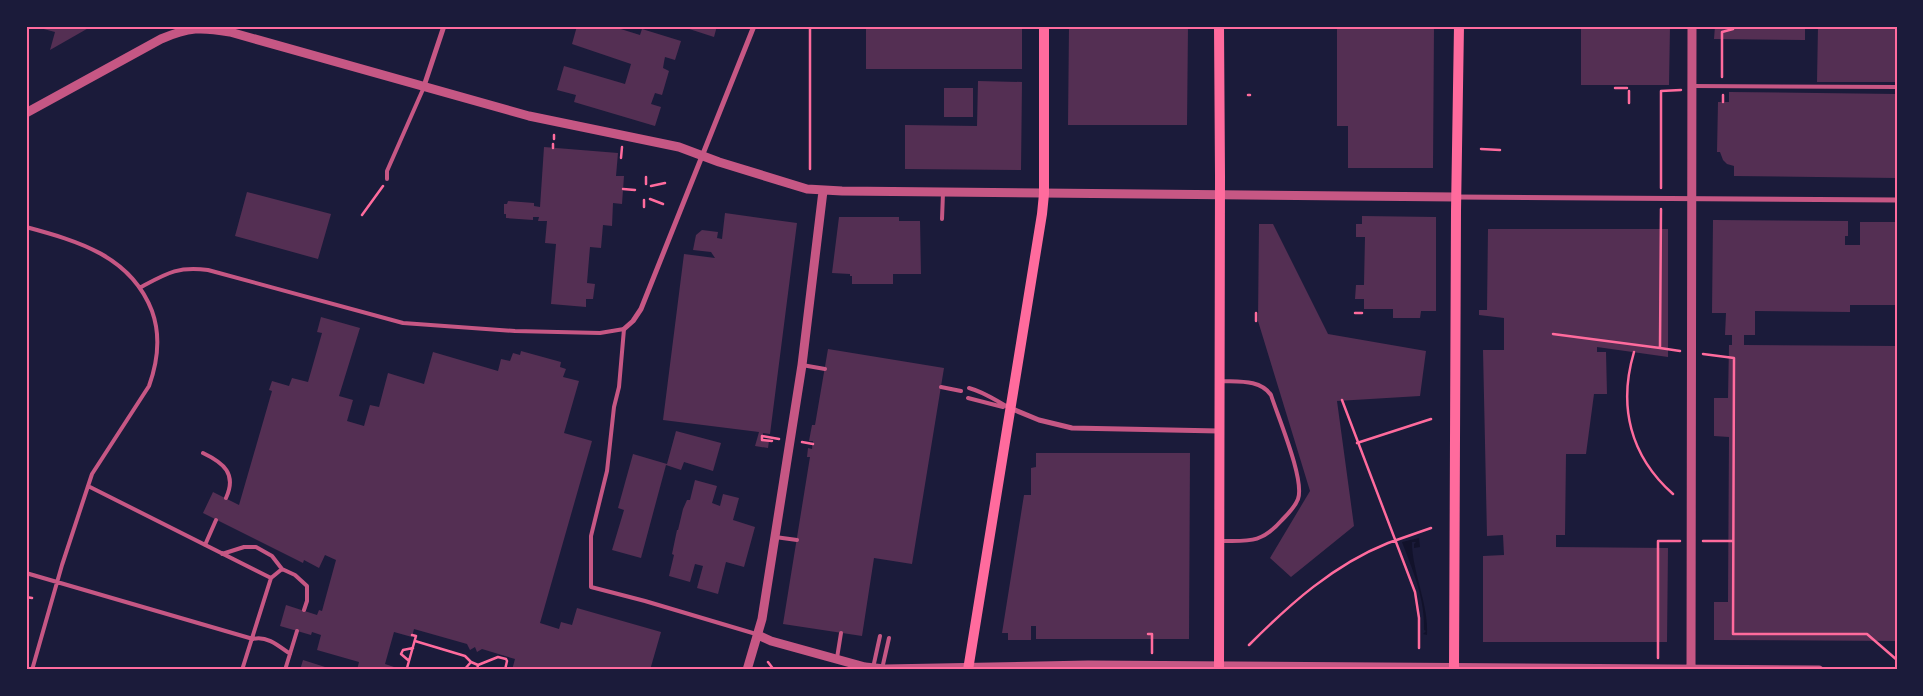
<svg xmlns="http://www.w3.org/2000/svg" width="1923" height="696" font-family="'Noto Sans',sans-serif">
<rect width="100%" height="100%" fill="#1b1b3a"/>
<!-- water -->
<path fill="#12122b" d="M 1419,538 L 1420,547 L 1414,548 L 1414,544 L 1416,542 L 1412,542 C 1412,572 1429,605 1427,635 L 1423,634 L 1426,631 L 1424,630 C 1425,598 1413,571 1402,542 Z"/>
<!-- building -->
<path fill="#542f53" d="M 92,26 L 50,50 L 55,32 L 36,27 Z
M 577,26 L 611,26 L 640,35 L 642,29 L 681,41 L 675,60 L 665,57 L 664,62 L 663,68 L 669,71 L 662,95 L 655,93 L 651,104 L 661,107 L 655,126 L 574,102 L 576,95 L 557,90 L 564,66 L 625,84 L 631,64 L 572,44 Z
M 680,26 L 717,26 L 714,37 Z
M 866,26 L 1022,26 L 1022,69 L 866,69 Z
M 1069,26 L 1188,26 L 1187,125 L 1068,125 Z
M 1337,26 L 1434,26 L 1433,168 L 1348,168 L 1348,126 L 1337,126 Z
M 1581,26 L 1670,26 L 1669,85 L 1581,85 Z
M 1715,26 L 1805,26 L 1805,40 L 1714,39 Z
M 1818,26 L 1897,26 L 1897,82 L 1817,82 Z
M 978,81 L 1022,82 L 1021,170 L 905,169 L 905,125 L 977,126 Z
M 944,88 L 973,88 L 973,117 L 944,117 Z
M 1729,92 L 1897,94 L 1896,178 L 1734,176 L 1734,166 L 1727,164 L 1723,160 L 1720,152 L 1717,152 L 1718,102 L 1729,102 Z
M 544,147 L 618,153 L 616,176 L 624,176 L 622,204 L 613,203 L 612,226 L 603,225 L 601,248 L 590,247 L 587,283 L 595,284 L 593,299 L 586,299 L 586,307 L 551,304 L 556,244 L 545,243 L 547,221 L 538,221 L 539,217 L 533,217 L 533,220 L 506,218 L 506,214 L 504,214 L 504,204 L 507,204 L 508,201 L 534,203 L 534,206 L 540,207 Z
M 247,192 L 331,214 L 318,259 L 235,236 Z
M 725,213 L 797,223 L 770,434 L 763,433 L 762,440 L 769,441 L 768,448 L 755,446 L 759,432 L 663,420 L 684,254 L 715,258 L 711,252 L 693,250 L 696,235 L 702,230 L 718,232 L 717,238 L 722,239 Z
M 1362,216 L 1436,217 L 1436,311 L 1421,311 L 1420,318 L 1393,318 L 1393,309 L 1364,309 L 1364,299 L 1355,299 L 1356,285 L 1364,285 L 1365,237 L 1356,237 L 1356,224 L 1362,224 Z
M 839,217 L 899,217 L 899,221 L 920,221 L 921,274 L 893,274 L 893,284 L 852,284 L 852,276 L 850,276 L 850,274 L 832,273 Z
M 1713,220 L 1848,221 L 1848,236 L 1845,236 L 1845,245 L 1860,245 L 1860,222 L 1897,222 L 1897,305 L 1850,305 L 1850,312 L 1755,311 L 1755,335 L 1744,335 L 1744,345 L 1897,346 L 1897,641 L 1714,640 L 1714,602 L 1728,602 L 1729,437 L 1714,436 L 1714,398 L 1728,398 L 1729,345 L 1732,345 L 1732,335 L 1725,335 L 1726,313 L 1712,313 Z
M 1259,224 L 1273,224 L 1328,334 L 1426,351 L 1420,396 L 1337,401 L 1354,526 L 1291,577 L 1270,558 L 1310,491 L 1258,321 Z
M 1488,229 L 1668,229 L 1668,357 L 1597,347 L 1597,352 L 1606,352 L 1607,394 L 1594,394 L 1586,454 L 1566,454 L 1565,535 L 1556,535 L 1556,547 L 1668,548 L 1667,642 L 1483,642 L 1483,556 L 1504,555 L 1503,535 L 1487,536 L 1483,350 L 1504,350 L 1504,318 L 1479,315 L 1479,310 L 1487,310 Z
M 321,317 L 360,328 L 339,396 L 353,400 L 347,421 L 364,426 L 370,405 L 379,407 L 388,373 L 424,384 L 433,352 L 498,371 L 501,359 L 510,361 L 513,353 L 520,355 L 521,351 L 561,362 L 560,367 L 566,369 L 563,377 L 579,381 L 564,433 L 592,441 L 540,623 L 559,629 L 561,622 L 572,625 L 577,608 L 661,632 L 650,670 L 512,670 L 515,659 L 482,649 L 477,652 L 475,647 L 470,650 L 467,644 L 414,629 L 412,637 L 394,632 L 385,664 L 403,670 L 357,670 L 359,662 L 317,650 L 321,635 L 312,632 L 311,635 L 280,626 L 286,605 L 317,615 L 319,610 L 322,611 L 336,560 L 325,555 L 319,568 L 304,560 L 303,563 L 203,513 L 213,492 L 239,505 L 272,391 L 269,390 L 272,381 L 289,386 L 292,378 L 308,382 L 322,333 L 317,332 Z
M 828,349 L 944,368 L 912,564 L 874,558 L 862,636 L 783,624 L 810,457 L 807,457 L 808,448 L 812,449 L 813,441 L 809,441 L 812,425 L 815,425 Z
M 676,431 L 721,443 L 713,471 L 684,462 L 681,470 L 666,465 L 641,558 L 612,550 L 624,510 L 618,508 L 633,454 L 667,464 Z
M 1036,453 L 1190,453 L 1189,639 L 1036,639 L 1036,626 L 1031,626 L 1031,640 L 1008,640 L 1008,633 L 1002,633 L 1024,495 L 1031,495 L 1031,468 L 1036,467 Z
M 695,480 L 717,486 L 712,503 L 720,506 L 723,494 L 739,498 L 733,520 L 755,527 L 744,567 L 726,562 L 718,594 L 697,588 L 703,566 L 695,564 L 690,582 L 669,576 L 674,555 L 672,554 L 677,530 L 678,530 L 683,509 L 687,500 L 690,500 Z
M 303,660 L 325,667 L 324,670 L 300,670 Z"/>
<g fill="none" stroke-linecap="round" stroke-linejoin="round">
<!-- path -->
<path stroke="#ff6b9d" stroke-width="2.5" d="M 810,26 L 810,169
M 1722,77 L 1722,32 L 1733,29 L 1734,26
M 1615,88 L 1627,88
M 1248,95 L 1250,95
M 1723,95 L 1723,102
M 1629,103 L 1629,91
M 554,139 L 554,135
M 553,148 L 553,144
M 1481,149 L 1500,150
M 621,158 L 622,147
M 646,184 L 646,177
M 651,186 L 665,183
M 1661,188 L 1661,91 L 1681,90
M 623,189 L 635,190
M 650,199 L 663,204
M 644,207 L 644,200
M 1661,209 L 1660,348 L 1680,351
M 362,215 L 383,186
M 1355,313 L 1362,313
M 1256,321 L 1256,313
M 1553,334 L 1660,348
M 1634,352 C 1618,406 1630,456 1673,494
M 1703,354 L 1734,358 L 1733,634 L 1867,634 L 1897,660
M 1342,400 L 1415,592 L 1419,618 L 1419,648
M 762,436 L 779,439
M 762,436 L 762,440 L 772,441
M 802,442 L 813,444
M 1357,443 L 1431,419
M 1703,541 L 1733,541
M 26,597 L 32,598
M 1148,634 L 1152,634 L 1152,653
M 412,635 L 416,636 L 407,668 L 414,670
M 415,641 L 465,656 L 471,662 L 464,670
M 1249,645 C 1290,604 1333,565 1388,543 C 1402,538 1417,533 1431,528
M 1658,658 L 1658,541 L 1680,541
M 408,660 L 401,654 L 403,650 L 413,648
M 471,662 L 478,665 L 477,670
M 768,662 L 774,670
M 478,665 L 498,657 L 506,659 L 507,661 L 505,670"/>
<!-- service -->
<path stroke="#c65784" stroke-width="4" d="M 1692,86 L 1897,87
M 387,179 L 387,171 L 424,87
M 942,219 L 943,193
M 26,227 C 78,241 131,256 152,311 C 161,336 158,361 149,386 L 92,474 L 62,565 L 32,670
M 141,287 C 167,273 178,266 208,270 L 403,323 L 515,331 L 600,333 L 624,329 L 619,387 L 614,407 L 607,471 L 591,536 L 591,587 L 645,601 L 756,634
M 802,365 L 825,369
M 941,387 L 961,391
M 969,388 C 984,392 995,400 1008,407
M 968,398 L 1003,407
M 203,453 C 224,463 237,474 226,498
M 88,486 L 271,578
M 775,537 L 797,540
M 1220,541 C 1249,541 1261,544 1282,520 C 1288,514 1295,507 1298,499 C 1305,480 1278,417 1271,395 C 1260,379 1238,382 1220,381
M 205,545 L 216,520
M 222,554 L 244,547 L 256,547 L 272,556 L 282,569 L 295,575 L 307,586 L 307,601 L 304,610
M 26,573 L 253,639 C 266,635 279,646 290,654
M 837,658 L 841,633
M 873,668 L 880,636
M 882,669 L 889,638
M 242,670 L 271,578 L 282,569
M 285,670 L 297,631"/>
<!-- minor -->
<path stroke="#c65784" stroke-width="5" d="M 424,86 L 444,26
M 1457,197 L 1897,200
M 624,329 L 633,321 L 641,309 L 754,26
M 1010,408 L 1039,420 L 1072,428 L 1219,431"/>
<!-- tertiary -->
<path stroke="#c65784" stroke-width="9" d="M 26,113 L 161,39 C 189,27 201,27 230,32 L 529,116 L 679,147 L 719,162 L 807,189 L 842,191 L 1456,197
M 758,635 L 771,641 L 865,667 L 885,669 L 1088,665 L 1819,670
M 747,670 L 762,619 L 802,365 L 823,191
M 1691,670 L 1692,26"/>
<!-- secondary -->
<path stroke="#ff6b9d" stroke-width="10" d="M 968,670 L 1042,214 L 1044,194 L 1044,26
M 1219,670 L 1220,176 L 1219,26
M 1454,670 L 1456,211 L 1459,26"/>
</g>
<!-- border -->
<rect width="1923" height="696" fill="none" stroke="#1b1b3a" stroke-width="55"/>
<rect x="28" y="28" width="1868" height="640" fill="none" stroke="#ff6b9d" stroke-width="2"/>
</svg>
